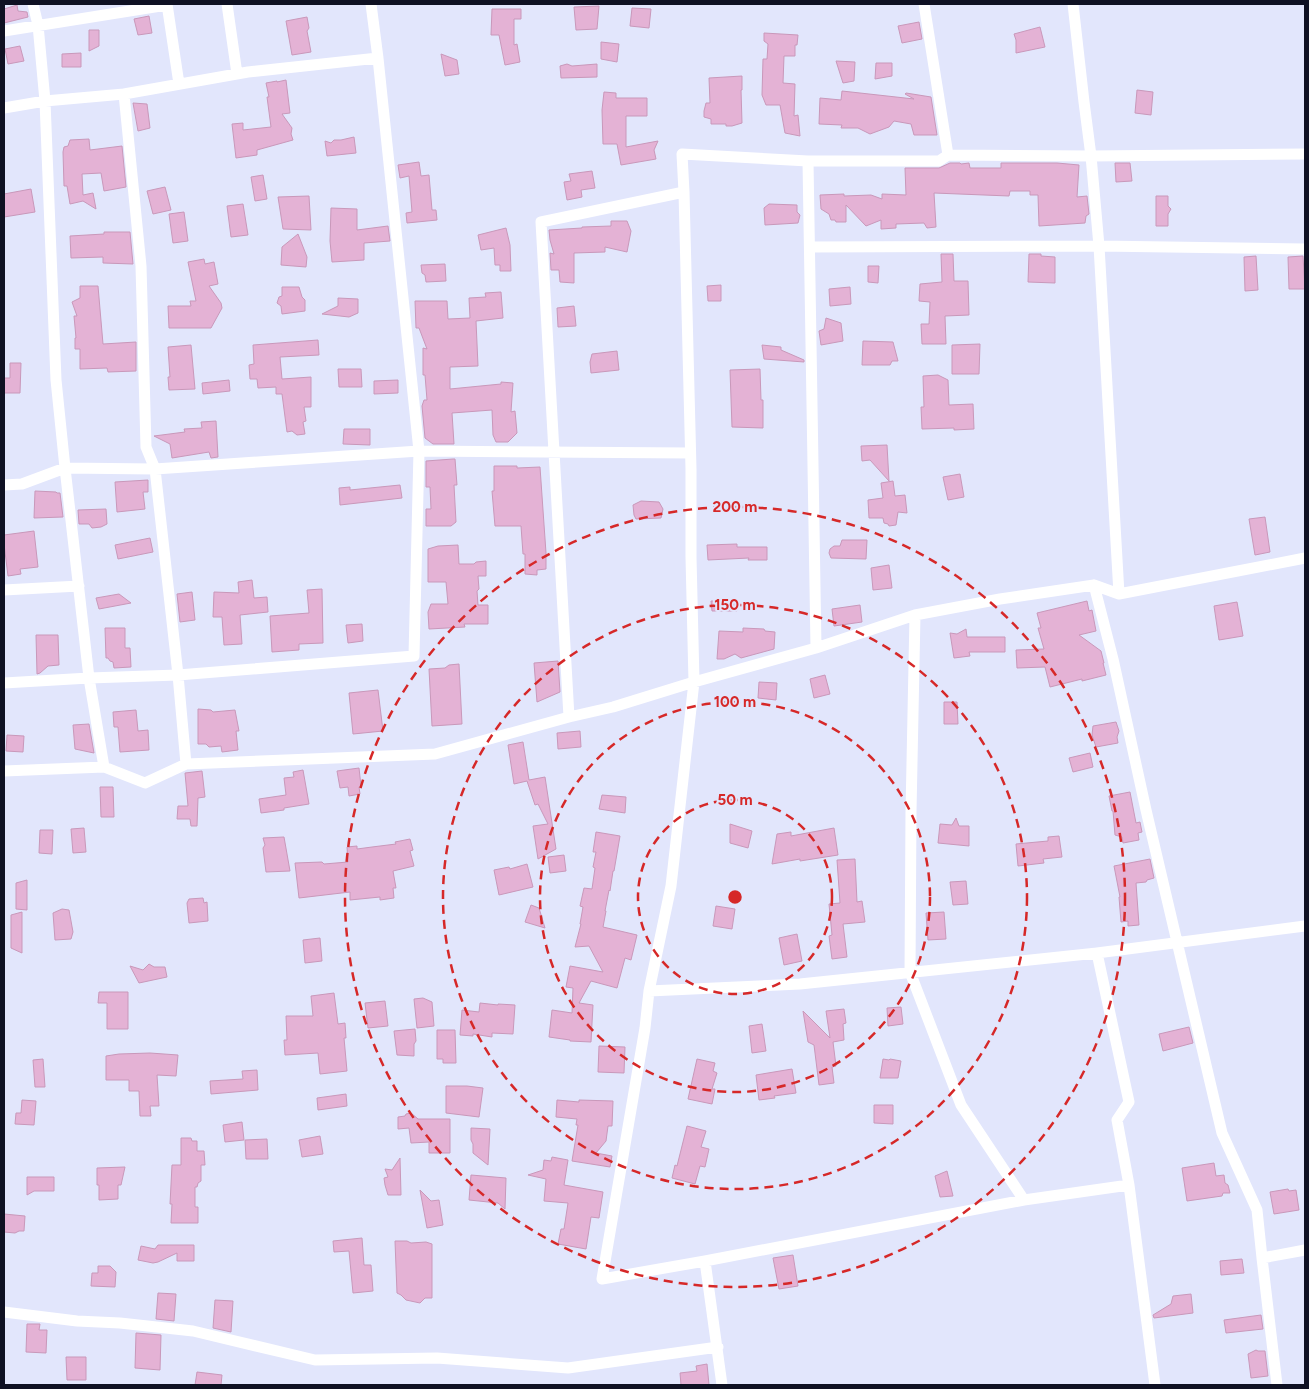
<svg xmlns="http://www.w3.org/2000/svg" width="1309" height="1389" font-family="Figtree,sans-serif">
<rect width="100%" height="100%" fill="#e2e6fc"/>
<!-- building -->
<path fill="#e4b2d5" stroke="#c998ba" d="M 17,5 L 18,11 L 27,12 L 28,17 L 4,23 L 4,9 Z
M 599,6 L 597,29 L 576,30 L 574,7 Z
M 632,8 L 651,9 L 649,28 L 630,26 Z
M 492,9 L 521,9 L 521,19 L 514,19 L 514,45 L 517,44 L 520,62 L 505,65 L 499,35 L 491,35 Z
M 149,16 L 152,33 L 138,35 L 134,19 Z
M 307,17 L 309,28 L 307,31 L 311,52 L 292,55 L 286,21 Z
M 919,22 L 922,39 L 902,43 L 898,26 Z
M 1040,27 L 1045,47 L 1016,53 L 1016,40 L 1014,34 Z
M 89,30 L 99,30 L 99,46 L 89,51 Z
M 764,33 L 798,35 L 797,45 L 795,45 L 795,56 L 784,56 L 783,83 L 795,84 L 794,116 L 798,115 L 800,136 L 785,133 L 780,105 L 766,105 L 762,95 L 763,59 L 767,59 L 768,44 L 764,41 Z
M 601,42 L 619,44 L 617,62 L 601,59 Z
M 20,46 L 24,61 L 8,64 L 5,49 Z
M 81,53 L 81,67 L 62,67 L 62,54 Z
M 441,54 L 457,60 L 459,74 L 445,76 Z
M 836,61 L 855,62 L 854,81 L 843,83 Z
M 876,63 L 892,63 L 892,76 L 875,79 Z
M 567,64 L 572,66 L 597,64 L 597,77 L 561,78 L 560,66 Z
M 742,76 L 742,90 L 741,90 L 742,123 L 732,126 L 726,126 L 726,124 L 711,124 L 711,119 L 704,117 L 704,111 L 706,103 L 710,103 L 709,78 Z
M 286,80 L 290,113 L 282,114 L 292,128 L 291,134 L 293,140 L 257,150 L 257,155 L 236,158 L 232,124 L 243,123 L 243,130 L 271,127 L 267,97 L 269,97 L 266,83 L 277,81 L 277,82 Z
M 1137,90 L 1153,92 L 1151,115 L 1135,113 Z
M 842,91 L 914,99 L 905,94 L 906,93 L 931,97 L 937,135 L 914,135 L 911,124 L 894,121 L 889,127 L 870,134 L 858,128 L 841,128 L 842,125 L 819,124 L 820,98 L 841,100 Z
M 604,92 L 616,93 L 616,98 L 647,98 L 647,116 L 626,116 L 626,147 L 658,141 L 654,150 L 656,159 L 621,165 L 617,144 L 603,144 L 602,110 Z
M 133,103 L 147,104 L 150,128 L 138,131 Z
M 354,137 L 356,153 L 327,156 L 325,141 L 331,143 L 334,140 L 341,140 Z
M 89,139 L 90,150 L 122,146 L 126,187 L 104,191 L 101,173 L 82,174 L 83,195 L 93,193 L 96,209 L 83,201 L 70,204 L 67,186 L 64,186 L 63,152 L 64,147 L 68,146 L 70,140 Z
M 419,162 L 421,176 L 429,175 L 432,210 L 436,210 L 437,220 L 407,223 L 406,213 L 412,212 L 409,176 L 400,178 L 398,165 Z
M 950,163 L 960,163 L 961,164 L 969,163 L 970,168 L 1001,168 L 1001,163 L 1057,163 L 1079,165 L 1077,197 L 1087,196 L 1089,214 L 1086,216 L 1085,223 L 1039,226 L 1038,195 L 1030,195 L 1030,191 L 1010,191 L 1009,196 L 934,193 L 936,227 L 927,228 L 924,223 L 896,224 L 896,228 L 881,229 L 881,220 L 866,226 L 846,205 L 846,222 L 836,222 L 835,220 L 831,220 L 829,214 L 821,209 L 820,195 L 844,194 L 844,196 L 871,195 L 882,199 L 882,194 L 906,195 L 905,168 L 939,168 Z
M 1115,163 L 1130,163 L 1132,181 L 1116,182 Z
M 592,171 L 595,188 L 581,190 L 582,197 L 567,200 L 564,182 L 571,181 L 569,174 Z
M 263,175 L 267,199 L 255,201 L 251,177 Z
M 165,187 L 171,210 L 153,214 L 147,191 Z
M 31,189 L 35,212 L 4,217 L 4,194 Z
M 309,196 L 311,230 L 283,229 L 278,197 Z
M 1156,196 L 1168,196 L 1168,206 L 1171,209 L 1168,214 L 1168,226 L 1156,226 Z
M 243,204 L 248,235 L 231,237 L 227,206 Z
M 769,204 L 797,205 L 797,212 L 800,215 L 798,223 L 765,225 L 764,208 Z
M 331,208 L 357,209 L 357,230 L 388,226 L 390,241 L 364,243 L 364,260 L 332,262 L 330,241 Z
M 184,212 L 188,241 L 173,243 L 169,214 Z
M 611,221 L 627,221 L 631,231 L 627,252 L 605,247 L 605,252 L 574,253 L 574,283 L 560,282 L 559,270 L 551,270 L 550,253 L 554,254 L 550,240 L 549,230 L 582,228 L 582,227 L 611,226 Z
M 506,228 L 510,245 L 511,271 L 500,271 L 500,265 L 495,265 L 494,248 L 481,250 L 478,235 Z
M 104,232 L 130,232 L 133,264 L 103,263 L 103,257 L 71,258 L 70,236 L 104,234 Z
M 298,234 L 307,257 L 306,267 L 281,265 L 282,247 Z
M 941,254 L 953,254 L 954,281 L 968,281 L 969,315 L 945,316 L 946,344 L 922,344 L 921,324 L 929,324 L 930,302 L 919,301 L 920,284 L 942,282 Z
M 1029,254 L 1041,254 L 1041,256 L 1055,257 L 1055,283 L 1028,282 Z
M 1256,256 L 1258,290 L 1245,291 L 1244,257 Z
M 1303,256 L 1305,289 L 1289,289 L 1288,257 Z
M 204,259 L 205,264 L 214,262 L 218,284 L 209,286 L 221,303 L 222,308 L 211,328 L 169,328 L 168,306 L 191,306 L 190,301 L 196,301 L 188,262 Z
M 445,264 L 446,281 L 426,282 L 425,275 L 422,273 L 421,265 Z
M 868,266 L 879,266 L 878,283 L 868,282 Z
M 721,285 L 721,301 L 708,301 L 707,286 Z
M 80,286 L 98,286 L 103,344 L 136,342 L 136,371 L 108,372 L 107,368 L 80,369 L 80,349 L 75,349 L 75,338 L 76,338 L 74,316 L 77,316 L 72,302 L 80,298 Z
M 282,287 L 299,287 L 302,297 L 305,300 L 305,311 L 282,314 L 281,306 L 277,303 L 279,297 L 282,296 Z
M 850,287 L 851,304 L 830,306 L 829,289 Z
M 501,292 L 503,318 L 476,321 L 478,366 L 450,367 L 450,389 L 501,384 L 501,382 L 513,383 L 511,412 L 515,411 L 517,433 L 508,442 L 496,442 L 493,435 L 492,410 L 452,413 L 454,444 L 433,444 L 425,438 L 422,406 L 424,400 L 427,400 L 425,375 L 423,375 L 423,348 L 427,349 L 419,328 L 416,328 L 415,301 L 447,301 L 448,319 L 470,318 L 469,298 L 486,297 L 485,293 Z
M 338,298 L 358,299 L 358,313 L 349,317 L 322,314 L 338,306 Z
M 574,306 L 576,326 L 558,327 L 557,308 Z
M 826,318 L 841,323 L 843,341 L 821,345 L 819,331 L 824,329 Z
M 318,340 L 319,355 L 280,357 L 282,379 L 311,377 L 311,407 L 304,407 L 306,421 L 303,422 L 305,434 L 297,435 L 292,431 L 287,432 L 282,394 L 276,394 L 276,387 L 258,388 L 257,379 L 250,379 L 249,365 L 254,364 L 253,345 Z
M 863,341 L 893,342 L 898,361 L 892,361 L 890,365 L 862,365 Z
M 980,344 L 979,374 L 952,374 L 952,345 Z
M 191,345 L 195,389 L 169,390 L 168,377 L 170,377 L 168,347 Z
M 762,345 L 781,347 L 781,350 L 804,360 L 804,362 L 764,359 Z
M 617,351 L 619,370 L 591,373 L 590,362 L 592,354 Z
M 10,363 L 21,363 L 20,393 L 4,393 L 4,378 L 10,378 Z
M 338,369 L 361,369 L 362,387 L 339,387 Z
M 760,369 L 761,400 L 763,400 L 763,428 L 732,427 L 730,370 Z
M 938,375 L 948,380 L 949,405 L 973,404 L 974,429 L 954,430 L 954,428 L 922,429 L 921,407 L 924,407 L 923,376 Z
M 229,380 L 230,391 L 203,394 L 202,383 Z
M 398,380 L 398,393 L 374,394 L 374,381 Z
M 216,421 L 218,457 L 211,458 L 209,452 L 172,458 L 170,444 L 154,436 L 185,432 L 184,429 L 202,428 L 201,422 Z
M 344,429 L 370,429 L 370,445 L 343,444 Z
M 887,445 L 889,481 L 870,460 L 862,461 L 861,446 Z
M 453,459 L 455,459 L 457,485 L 454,485 L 456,522 L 451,526 L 426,526 L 426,509 L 431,509 L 430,487 L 426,487 L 426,461 Z
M 494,466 L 517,466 L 517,468 L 540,467 L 546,553 L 546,569 L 537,570 L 537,575 L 525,574 L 525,554 L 523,554 L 521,526 L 495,526 L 492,491 L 494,491 Z
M 960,474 L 964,497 L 948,500 L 943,477 Z
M 148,480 L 148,492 L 143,492 L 145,509 L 117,512 L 115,482 Z
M 893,481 L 895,496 L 905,495 L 907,513 L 898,512 L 896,525 L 889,526 L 888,524 L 884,523 L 883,518 L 869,518 L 868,500 L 883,498 L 881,483 Z
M 400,485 L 402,498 L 340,505 L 339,488 L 350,487 L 350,490 Z
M 35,491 L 56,492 L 57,493 L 60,493 L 63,517 L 34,518 Z
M 641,501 L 659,502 L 663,509 L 661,518 L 636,519 L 634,515 L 633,505 Z
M 106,509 L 107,524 L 101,527 L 92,528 L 89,524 L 79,524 L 78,510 Z
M 1265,517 L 1270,552 L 1255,555 L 1249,519 Z
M 34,531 L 38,567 L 20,569 L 21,574 L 8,576 L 4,544 L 4,535 Z
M 150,538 L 153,552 L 118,559 L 115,545 Z
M 842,540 L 867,540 L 866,559 L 831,558 L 829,553 L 830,549 L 834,546 L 840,546 Z
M 737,544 L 737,547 L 767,547 L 767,560 L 748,560 L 749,558 L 708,560 L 707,545 Z
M 458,545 L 459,564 L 474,564 L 476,562 L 486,561 L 486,576 L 478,576 L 479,589 L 477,591 L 478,605 L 488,605 L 488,624 L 464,624 L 465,627 L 429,629 L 428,612 L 431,604 L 448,604 L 446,582 L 428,582 L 428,549 L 438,546 Z
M 889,565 L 892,588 L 873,590 L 871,568 Z
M 252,580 L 254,598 L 267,597 L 268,612 L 240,615 L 242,644 L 224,645 L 222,617 L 213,617 L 214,592 L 239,593 L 238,582 Z
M 322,589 L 323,643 L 299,644 L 299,650 L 272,652 L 270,616 L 309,613 L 307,590 Z
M 192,592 L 195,620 L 180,622 L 177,594 Z
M 119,594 L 131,603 L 99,609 L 96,598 Z
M 711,601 L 737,601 L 737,611 L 712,611 Z
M 1087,601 L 1089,611 L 1092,610 L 1096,631 L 1079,635 L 1101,651 L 1104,663 L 1103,663 L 1106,675 L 1082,681 L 1082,679 L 1050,687 L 1045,667 L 1017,668 L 1016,650 L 1044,649 L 1038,628 L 1041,628 L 1037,613 Z
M 1237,602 L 1243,636 L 1219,640 L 1214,606 Z
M 860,605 L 862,622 L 834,626 L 832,609 Z
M 362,624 L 363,641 L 348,643 L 346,625 Z
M 105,628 L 125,628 L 125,648 L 130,648 L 131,667 L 114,668 L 113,662 L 110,661 L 108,658 L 106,658 Z
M 743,628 L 764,629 L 765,631 L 775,632 L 774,649 L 741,658 L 735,654 L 724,659 L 717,659 L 719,631 L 743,632 Z
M 966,629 L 967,637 L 1005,637 L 1005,652 L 969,652 L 970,656 L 954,658 L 950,633 L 957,634 Z
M 36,635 L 58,635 L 59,665 L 48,666 L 40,673 L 37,674 Z
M 558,661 L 560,692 L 537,702 L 534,663 Z
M 459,664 L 462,724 L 432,726 L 429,669 L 445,668 L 449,665 Z
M 825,675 L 830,694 L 814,698 L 810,679 Z
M 759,682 L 777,683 L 776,700 L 758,698 Z
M 378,690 L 383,731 L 353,734 L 349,693 Z
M 944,702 L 957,702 L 958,724 L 944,724 Z
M 198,709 L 211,710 L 213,712 L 235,710 L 239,731 L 236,731 L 238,750 L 222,752 L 221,746 L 209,747 L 206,744 L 198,744 Z
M 136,710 L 138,731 L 148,730 L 149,750 L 120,752 L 118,727 L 114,727 L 113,712 Z
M 1116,722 L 1119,731 L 1117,737 L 1118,743 L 1096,747 L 1092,735 L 1093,726 Z
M 89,724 L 94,753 L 75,749 L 73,725 Z
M 580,731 L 581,747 L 558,749 L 557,733 Z
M 7,735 L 24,736 L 23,752 L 6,751 Z
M 523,742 L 529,780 L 545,777 L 556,849 L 538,859 L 533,826 L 548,824 L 538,804 L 535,805 L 527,781 L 514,784 L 508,745 Z
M 1090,753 L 1093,767 L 1073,772 L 1069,758 Z
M 359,768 L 361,786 L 359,787 L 360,794 L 349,796 L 348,787 L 340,788 L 337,771 Z
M 303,770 L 309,804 L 284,808 L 284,810 L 261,813 L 259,799 L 286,795 L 284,778 L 294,777 L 293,772 Z
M 202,771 L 205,797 L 198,798 L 197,826 L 191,826 L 190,819 L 177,819 L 178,806 L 188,806 L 185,773 Z
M 100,787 L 113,787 L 114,817 L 101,817 Z
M 1130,792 L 1136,823 L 1140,822 L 1142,832 L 1138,833 L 1139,840 L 1123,843 L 1122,837 L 1115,835 L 1113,811 L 1112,811 L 1109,796 Z
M 602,795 L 626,797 L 625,813 L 599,809 Z
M 956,818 L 959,826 L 969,826 L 969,846 L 938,843 L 940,824 L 952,825 Z
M 730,824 L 752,831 L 748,848 L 730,843 Z
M 84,828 L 86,852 L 73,853 L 71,829 Z
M 834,828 L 838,855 L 800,861 L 800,859 L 772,864 L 777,834 L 791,832 L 791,836 Z
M 40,830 L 53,830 L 52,854 L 39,853 Z
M 596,832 L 620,836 L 614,871 L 613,871 L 610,891 L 609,890 L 605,911 L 606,911 L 603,927 L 637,935 L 631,960 L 625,958 L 617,988 L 591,981 L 579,1003 L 593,1005 L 591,1042 L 570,1041 L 570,1040 L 549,1037 L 552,1010 L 572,1013 L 573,988 L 566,987 L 570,966 L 603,972 L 589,946 L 575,947 L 581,924 L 580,924 L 583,907 L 580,906 L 584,888 L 592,889 L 595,868 L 593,867 L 596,852 L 593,852 Z
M 1059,836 L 1062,857 L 1043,859 L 1044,863 L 1018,866 L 1016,844 L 1048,841 L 1048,837 Z
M 284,837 L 290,871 L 266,872 L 263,848 L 265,845 L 263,838 Z
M 410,839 L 413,850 L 410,851 L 414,866 L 393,871 L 396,888 L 393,888 L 394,898 L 380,900 L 380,897 L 350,900 L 350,892 L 299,898 L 295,863 L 322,862 L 324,864 L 348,862 L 347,847 L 357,846 L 357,849 L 372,847 L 396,844 L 395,842 Z
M 564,855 L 566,871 L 550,873 L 548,857 Z
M 855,859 L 857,902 L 862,901 L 865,922 L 843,924 L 847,957 L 832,959 L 829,936 L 832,935 L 829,904 L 840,903 L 837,860 Z
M 1150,859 L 1154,878 L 1147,880 L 1146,882 L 1136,883 L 1139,925 L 1128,926 L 1128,921 L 1121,922 L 1119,897 L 1120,897 L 1114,866 Z
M 527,864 L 533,887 L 499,895 L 494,870 L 509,867 L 510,869 Z
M 27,880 L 27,910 L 16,909 L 16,883 Z
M 966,881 L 968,904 L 953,905 L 950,882 Z
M 203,898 L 204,903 L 207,902 L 208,921 L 189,923 L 187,903 L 189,899 Z
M 531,905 L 539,908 L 545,928 L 525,922 Z
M 716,906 L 735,909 L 732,929 L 713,926 Z
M 62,909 L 69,910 L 73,932 L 71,939 L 55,940 L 53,913 Z
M 22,912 L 22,953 L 11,948 L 11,915 Z
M 944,912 L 946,939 L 928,940 L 926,913 Z
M 797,934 L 802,961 L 784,965 L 779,938 Z
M 320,938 L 322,961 L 305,963 L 303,940 Z
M 149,964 L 154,967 L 165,967 L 167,977 L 139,983 L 130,966 L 143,970 Z
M 99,992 L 128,992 L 128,1029 L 107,1029 L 107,1003 L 98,1003 Z
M 334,993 L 338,1024 L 345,1023 L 346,1038 L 344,1038 L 347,1071 L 320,1074 L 318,1053 L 285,1055 L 284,1040 L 287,1040 L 286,1016 L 313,1016 L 311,996 Z
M 423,998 L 432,1002 L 434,1026 L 417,1028 L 414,999 Z
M 385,1001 L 388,1026 L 368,1028 L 365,1003 Z
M 480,1003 L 498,1005 L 498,1004 L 515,1005 L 513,1034 L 492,1033 L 492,1037 L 473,1034 L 473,1036 L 460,1035 L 462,1010 L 479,1012 Z
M 901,1007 L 903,1024 L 888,1026 L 887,1008 Z
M 844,1009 L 846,1023 L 843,1024 L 844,1040 L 833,1042 L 836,1066 L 832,1067 L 834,1083 L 819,1085 L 814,1045 L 808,1042 L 803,1011 L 830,1038 L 826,1011 Z
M 762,1024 L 766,1051 L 752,1053 L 749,1026 Z
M 1189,1027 L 1193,1043 L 1163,1051 L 1159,1034 Z
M 415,1029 L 416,1041 L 414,1044 L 414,1056 L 397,1055 L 394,1031 Z
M 437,1030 L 455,1030 L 456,1063 L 443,1063 L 443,1059 L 437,1059 Z
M 599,1046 L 625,1047 L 624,1073 L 598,1072 Z
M 150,1053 L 178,1055 L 176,1076 L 157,1075 L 159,1106 L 150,1106 L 151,1116 L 140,1116 L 139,1091 L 129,1091 L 129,1080 L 106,1080 L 106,1056 L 119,1054 Z
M 43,1059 L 45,1087 L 35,1087 L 33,1060 Z
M 697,1059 L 715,1063 L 713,1071 L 717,1073 L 712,1089 L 715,1089 L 712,1104 L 688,1099 Z
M 883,1059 L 889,1060 L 890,1059 L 901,1061 L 898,1078 L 880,1078 Z
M 792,1069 L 796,1093 L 774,1096 L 775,1098 L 759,1100 L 756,1075 Z
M 257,1070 L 258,1090 L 211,1094 L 210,1081 L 243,1079 L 242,1071 Z
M 446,1086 L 467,1086 L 483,1088 L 479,1117 L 446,1113 Z
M 346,1094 L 347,1106 L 318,1110 L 317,1098 Z
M 22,1100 L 36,1101 L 34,1125 L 15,1124 L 16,1113 L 21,1113 Z
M 557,1100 L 579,1102 L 579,1100 L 613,1101 L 612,1126 L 608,1126 L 606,1141 L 596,1153 L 612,1156 L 610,1167 L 572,1161 L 578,1125 L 576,1125 L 577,1119 L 556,1117 Z
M 874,1105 L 893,1105 L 893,1124 L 874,1123 Z
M 411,1113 L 418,1119 L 450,1119 L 450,1153 L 429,1153 L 429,1142 L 411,1143 L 409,1128 L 398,1129 L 398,1117 L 405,1116 L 406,1114 Z
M 242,1122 L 244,1140 L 225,1142 L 223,1125 Z
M 687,1126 L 706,1131 L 701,1147 L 709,1149 L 705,1167 L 700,1166 L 695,1184 L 672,1178 L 675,1165 L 677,1166 Z
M 471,1128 L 490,1129 L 488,1165 L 473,1153 L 473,1144 L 471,1140 Z
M 320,1136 L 323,1154 L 302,1157 L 299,1140 Z
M 181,1138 L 191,1138 L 192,1141 L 197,1141 L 197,1151 L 204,1151 L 205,1165 L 201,1165 L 201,1181 L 198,1183 L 197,1187 L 195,1187 L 195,1207 L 198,1207 L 198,1223 L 171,1223 L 172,1204 L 170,1204 L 172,1165 L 181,1165 Z
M 267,1139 L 268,1159 L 246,1159 L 245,1140 Z
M 552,1157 L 568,1160 L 564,1185 L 603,1192 L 599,1218 L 591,1217 L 586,1249 L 558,1244 L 561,1229 L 564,1229 L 568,1203 L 544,1201 L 546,1179 L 528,1175 L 543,1170 L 544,1160 L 551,1161 Z
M 400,1158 L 401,1195 L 388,1195 L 385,1185 L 384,1178 L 388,1177 L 385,1169 L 392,1170 Z
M 1214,1163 L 1216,1176 L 1224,1175 L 1225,1183 L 1228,1185 L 1230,1193 L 1223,1193 L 1222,1196 L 1187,1201 L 1182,1168 Z
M 125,1167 L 121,1185 L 118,1185 L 118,1199 L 99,1200 L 99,1185 L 97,1185 L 97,1168 Z
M 947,1171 L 953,1196 L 940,1197 L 935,1176 Z
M 471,1175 L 506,1178 L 505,1209 L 498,1203 L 469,1200 Z
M 27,1177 L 54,1177 L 54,1191 L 34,1191 L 27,1195 Z
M 1288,1189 L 1289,1191 L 1296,1190 L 1299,1210 L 1274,1214 L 1270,1192 Z
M 420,1190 L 431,1201 L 439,1200 L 443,1225 L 427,1228 Z
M 4,1214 L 25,1216 L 24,1231 L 19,1231 L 15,1233 L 4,1232 Z
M 362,1238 L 364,1265 L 371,1265 L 373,1291 L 353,1293 L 349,1251 L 334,1252 L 333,1241 Z
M 395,1241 L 407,1241 L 411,1243 L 426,1242 L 432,1244 L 432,1298 L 425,1298 L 420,1303 L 406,1300 L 401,1295 L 397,1293 Z
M 158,1245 L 194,1245 L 194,1261 L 177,1261 L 177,1253 L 158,1262 L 153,1263 L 138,1260 L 141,1246 L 155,1249 Z
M 793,1255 L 798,1286 L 779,1289 L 773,1258 Z
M 1242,1259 L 1244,1273 L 1221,1275 L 1220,1261 Z
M 98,1266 L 110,1266 L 116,1272 L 115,1287 L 91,1286 L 92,1273 L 98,1273 Z
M 158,1293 L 176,1294 L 174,1321 L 156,1319 Z
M 1191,1294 L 1193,1313 L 1154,1318 L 1153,1315 L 1171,1304 L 1173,1296 Z
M 215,1300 L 233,1301 L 231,1332 L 213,1328 Z
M 1261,1315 L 1263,1329 L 1226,1333 L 1224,1320 Z
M 27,1324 L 40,1324 L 39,1330 L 47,1330 L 46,1353 L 26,1352 Z
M 136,1333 L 161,1335 L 160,1370 L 135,1368 Z
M 1256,1350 L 1258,1351 L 1265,1351 L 1268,1376 L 1251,1378 L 1248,1354 Z
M 66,1357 L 86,1357 L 86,1380 L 67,1380 Z
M 707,1364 L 709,1385 L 681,1385 L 680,1373 L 697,1371 L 696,1366 Z
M 197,1372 L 222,1375 L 221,1385 L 195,1385 Z"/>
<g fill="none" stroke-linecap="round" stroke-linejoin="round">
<!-- street -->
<path stroke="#fff" stroke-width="11" d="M 167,4 L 179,84
M 227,4 L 237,74
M 371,4 L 378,58
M 924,4 L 948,155 L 939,161 L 808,161 L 682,154 L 684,192 L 691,469 L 691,557 L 694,682 L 671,886 L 649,991 L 645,1028 L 602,1279 L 705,1261 L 1024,1200 L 1129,1185 L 1117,1120 L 1129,1102 L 1097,953 L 1305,926
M 4,31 L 167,5
M 4,108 L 45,101 L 38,25 L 33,4
M 948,155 L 1091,156 L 1084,102 L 1073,4
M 808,161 L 816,648
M 810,247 L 1099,246 L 1305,249
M 690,453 L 419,451 L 155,469 L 65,468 L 89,678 L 104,767 L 145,783 L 186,764 L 435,754 L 569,717 L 613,707 L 694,682 L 816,648 L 915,615 L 1000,599 L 1094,585 L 1119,594 L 1305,558
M 4,485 L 22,484 L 65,468 L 56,380 L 45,101 L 124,94 L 141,266 L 146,447 L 155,469 L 178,675 L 186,764
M 1094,585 L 1113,659 L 1146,810 L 1222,1133 L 1257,1210 L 1262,1258
M 4,590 L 79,586
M 1119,594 L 1099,246 L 1091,156 L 1305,154
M 915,615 L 911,812 L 910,972 L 961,1105 L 1024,1200
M 4,683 L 89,678 L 178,675 L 414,656 L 419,451 L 378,58 L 248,72 L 124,94
M 569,717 L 541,222 L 684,192
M 4,771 L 104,767
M 649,991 L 800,984 L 1097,953
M 1129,1185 L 1155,1385
M 705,1261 L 722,1385
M 4,1312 L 77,1321 L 120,1323 L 193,1331 L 315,1360 L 437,1358 L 568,1368 L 718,1347
M 1277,1385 L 1262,1258 L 1305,1250"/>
</g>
<!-- distance rings -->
<g fill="none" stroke="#d62828" stroke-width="2.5" stroke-dasharray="9 6">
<circle cx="735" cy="897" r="97"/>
<circle cx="735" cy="897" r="195"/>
<circle cx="735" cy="897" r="292"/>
<circle cx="735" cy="897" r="390"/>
</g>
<circle cx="735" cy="897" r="8" fill="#d62828" stroke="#e2e6fc" stroke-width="2.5"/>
<g font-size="15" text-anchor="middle" font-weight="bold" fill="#d62828" stroke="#e2e6fc" stroke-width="4" stroke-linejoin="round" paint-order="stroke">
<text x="735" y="512">200 m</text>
<text x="735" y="610">150 m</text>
<text x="735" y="707">100 m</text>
<text x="735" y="805">50 m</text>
</g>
<!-- border -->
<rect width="1309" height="1389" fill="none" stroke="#0f1123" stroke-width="10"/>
</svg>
